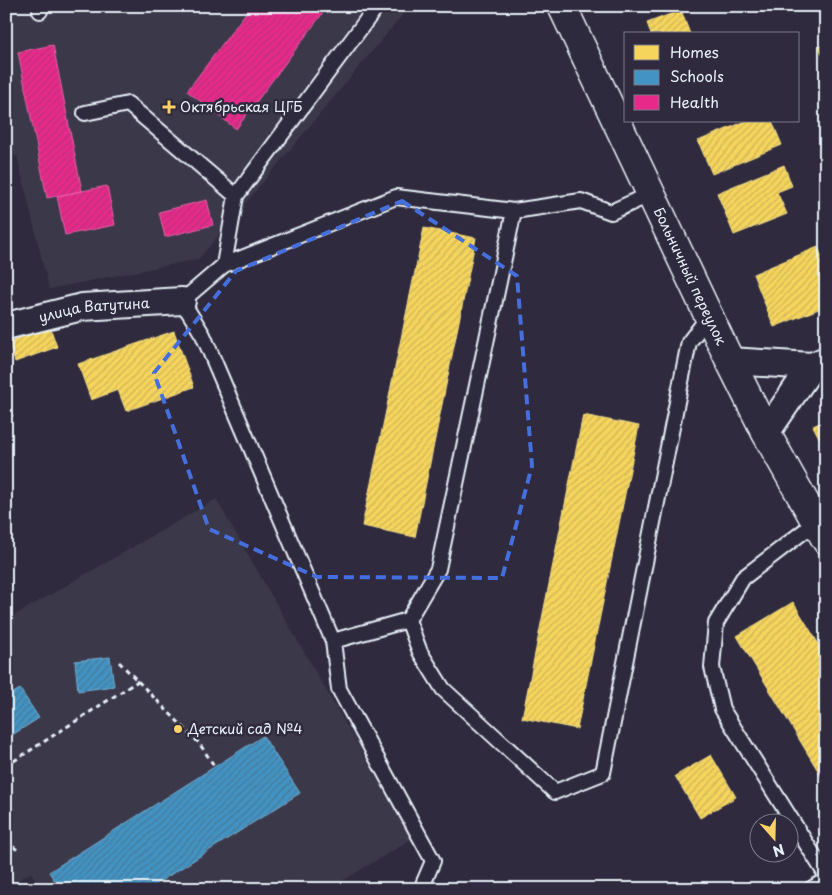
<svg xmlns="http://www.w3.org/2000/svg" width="832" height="895" font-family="'Playpen Sans',sans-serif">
<defs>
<pattern id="homes-hatch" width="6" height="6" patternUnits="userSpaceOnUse" patternTransform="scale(1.25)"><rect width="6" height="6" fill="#f6d55c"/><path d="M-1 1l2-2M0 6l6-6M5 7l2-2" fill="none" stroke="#cab258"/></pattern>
<pattern id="schools-hatch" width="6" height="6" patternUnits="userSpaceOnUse" patternTransform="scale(1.25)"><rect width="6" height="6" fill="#4393c3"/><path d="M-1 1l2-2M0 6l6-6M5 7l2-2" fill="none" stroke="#447999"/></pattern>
<pattern id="health-hatch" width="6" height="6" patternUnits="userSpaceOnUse" patternTransform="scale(1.25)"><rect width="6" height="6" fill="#e7298a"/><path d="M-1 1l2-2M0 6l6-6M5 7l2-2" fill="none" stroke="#b73277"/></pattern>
</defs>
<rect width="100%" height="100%" fill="#2f2a3d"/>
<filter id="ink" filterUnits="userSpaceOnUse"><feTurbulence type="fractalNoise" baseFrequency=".02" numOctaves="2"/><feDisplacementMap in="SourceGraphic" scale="10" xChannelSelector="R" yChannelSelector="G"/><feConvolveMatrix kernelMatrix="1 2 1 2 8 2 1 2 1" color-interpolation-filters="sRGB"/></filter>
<g filter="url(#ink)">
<!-- built -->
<path fill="#3b3749" d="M 6,6 L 410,6 L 199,259 L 49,289 L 17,156 L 6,157 Z
M 216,499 L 412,839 L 329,889 L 42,889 L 31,873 L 6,887 L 6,620 Z"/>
<!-- homes -->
<path fill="url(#homes-hatch)" stroke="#f2dd8b" d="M 681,10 L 690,34 L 651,34 L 647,23 Z
M 826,44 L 826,64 L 819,47 Z
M 746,121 L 772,121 L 782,145 L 712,174 L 698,141 Z
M 784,165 L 792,186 L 777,192 L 787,214 L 734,235 L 717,193 Z
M 424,228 L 476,238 L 415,537 L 362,526 Z
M 818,247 L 826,267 L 826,306 L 774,327 L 753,274 Z
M 50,327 L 57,347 L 15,362 L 8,342 Z
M 174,331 L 194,387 L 126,411 L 118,390 L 91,400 L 78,364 Z
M 6,403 L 13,416 L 6,419 Z
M 583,415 L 639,426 L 577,729 L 522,718 Z
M 826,420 L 826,451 L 813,426 Z
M 793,602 L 826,656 L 826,784 L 737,636 Z
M 711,755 L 736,797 L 700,818 L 675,776 Z"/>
<!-- schools -->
<path fill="url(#schools-hatch)" stroke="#74afd3" d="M 110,657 L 114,686 L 78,691 L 75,661 Z
M 20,689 L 39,718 L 6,739 L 6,697 Z
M 263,736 L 300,793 L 148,889 L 60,889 L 49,872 Z"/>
<!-- health -->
<path fill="url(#health-hatch)" stroke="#e765ab" d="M 251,6 L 328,6 L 236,129 L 187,91 Z
M 53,45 L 82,191 L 47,198 L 18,52 Z
M 107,186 L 115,225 L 65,235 L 57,196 Z
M 207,200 L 213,225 L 165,237 L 159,212 Z"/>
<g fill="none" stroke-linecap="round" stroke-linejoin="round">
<!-- service casing -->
<g stroke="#e8f1f8" stroke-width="18">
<path id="service" d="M 40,6 L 40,11
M 85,113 L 128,104 L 236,196
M 651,194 L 611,212 L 581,201 L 514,211 L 438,569 L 408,620 L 420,652 L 443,689 L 555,792 L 603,773 L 689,342 L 709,316
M 224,265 L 236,196 L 377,6
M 816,522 L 743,578 L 716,623 L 712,667 L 722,709 L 826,875
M 333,641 L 408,620
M 421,889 L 433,861 L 339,689 L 333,641 L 203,335 L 182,301 L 224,265 L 396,197 L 514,211
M 811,889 L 826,880"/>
</g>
<!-- minor casing -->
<g stroke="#e8f1f8" stroke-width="30">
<g id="minor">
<path id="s1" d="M 6,326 L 82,307 L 182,301"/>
<path d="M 730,361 L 812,366 L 826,360"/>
<path d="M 766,433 L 812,366"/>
</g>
</g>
<!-- tertiary casing -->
<g stroke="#e8f1f8" stroke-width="31">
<g id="tertiary">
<path id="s2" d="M 562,6 L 730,361 L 766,433 L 826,540"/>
</g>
</g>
<!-- path -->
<path stroke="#e8f1f8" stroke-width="3" stroke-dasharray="5 4" stroke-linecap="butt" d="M 119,662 L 199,743 L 215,767
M 6,766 L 138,681
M 6,841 L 20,852"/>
<!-- service -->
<use href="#service" stroke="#2f2a3d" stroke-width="14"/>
<!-- minor -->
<use href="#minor" stroke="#2f2a3d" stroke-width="26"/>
<!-- tertiary -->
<use href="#tertiary" stroke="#2f2a3d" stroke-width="28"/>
</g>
</g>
<!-- marked area -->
<path fill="none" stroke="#466fde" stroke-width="4" stroke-dasharray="10 6" stroke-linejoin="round" d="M 402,201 L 517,276 L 532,466 L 502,578 L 317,577 L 209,529 L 154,373 L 236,271 Z"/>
<!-- markers -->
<g fill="#ffd166" stroke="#2f2a3d" stroke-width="2">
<path d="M166.5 99.5h5v5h5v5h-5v5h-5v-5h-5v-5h5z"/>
<circle cx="178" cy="729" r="5"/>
</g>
<g text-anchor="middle" stroke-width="5" stroke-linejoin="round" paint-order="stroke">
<!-- poi labels -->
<g font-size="14" fill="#e8f1f8" stroke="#2f2a3d" text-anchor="start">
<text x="180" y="112">Октябрьская ЦГБ</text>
<text x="188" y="734">Детский сад №4</text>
</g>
<!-- street labels -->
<g font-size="14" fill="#e8f1f8" stroke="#2f2a3d">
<text dy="5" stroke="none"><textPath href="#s2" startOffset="299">Больничный переулок</textPath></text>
<text dy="5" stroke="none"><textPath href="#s1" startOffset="90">улица Ватутина</textPath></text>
</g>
</g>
<!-- margin -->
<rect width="832" height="895" fill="none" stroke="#2f2a3d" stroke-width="25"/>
<rect x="12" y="12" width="807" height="870" fill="none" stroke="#e8f1f8" stroke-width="2" filter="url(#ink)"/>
<!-- legend -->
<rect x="624" y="32" width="175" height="90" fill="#2f2a3d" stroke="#797a88"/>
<rect x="634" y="45" width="25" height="15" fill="#f6d55c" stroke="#797a88"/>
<text x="670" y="58" font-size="15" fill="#e8f1f8">Homes</text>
<rect x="634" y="70" width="25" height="15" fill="#4393c3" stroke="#797a88"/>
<text x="670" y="82" font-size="15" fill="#e8f1f8">Schools</text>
<rect x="634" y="95" width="25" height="15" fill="#e7298a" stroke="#797a88"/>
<text x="670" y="108" font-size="15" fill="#e8f1f8">Health</text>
<!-- north arrow -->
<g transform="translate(774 838) rotate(160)"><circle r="24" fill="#2f2a3d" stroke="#797a88"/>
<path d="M0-4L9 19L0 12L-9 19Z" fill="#ffd166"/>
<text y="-8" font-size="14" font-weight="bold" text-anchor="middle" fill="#e8f1f8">N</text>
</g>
</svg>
